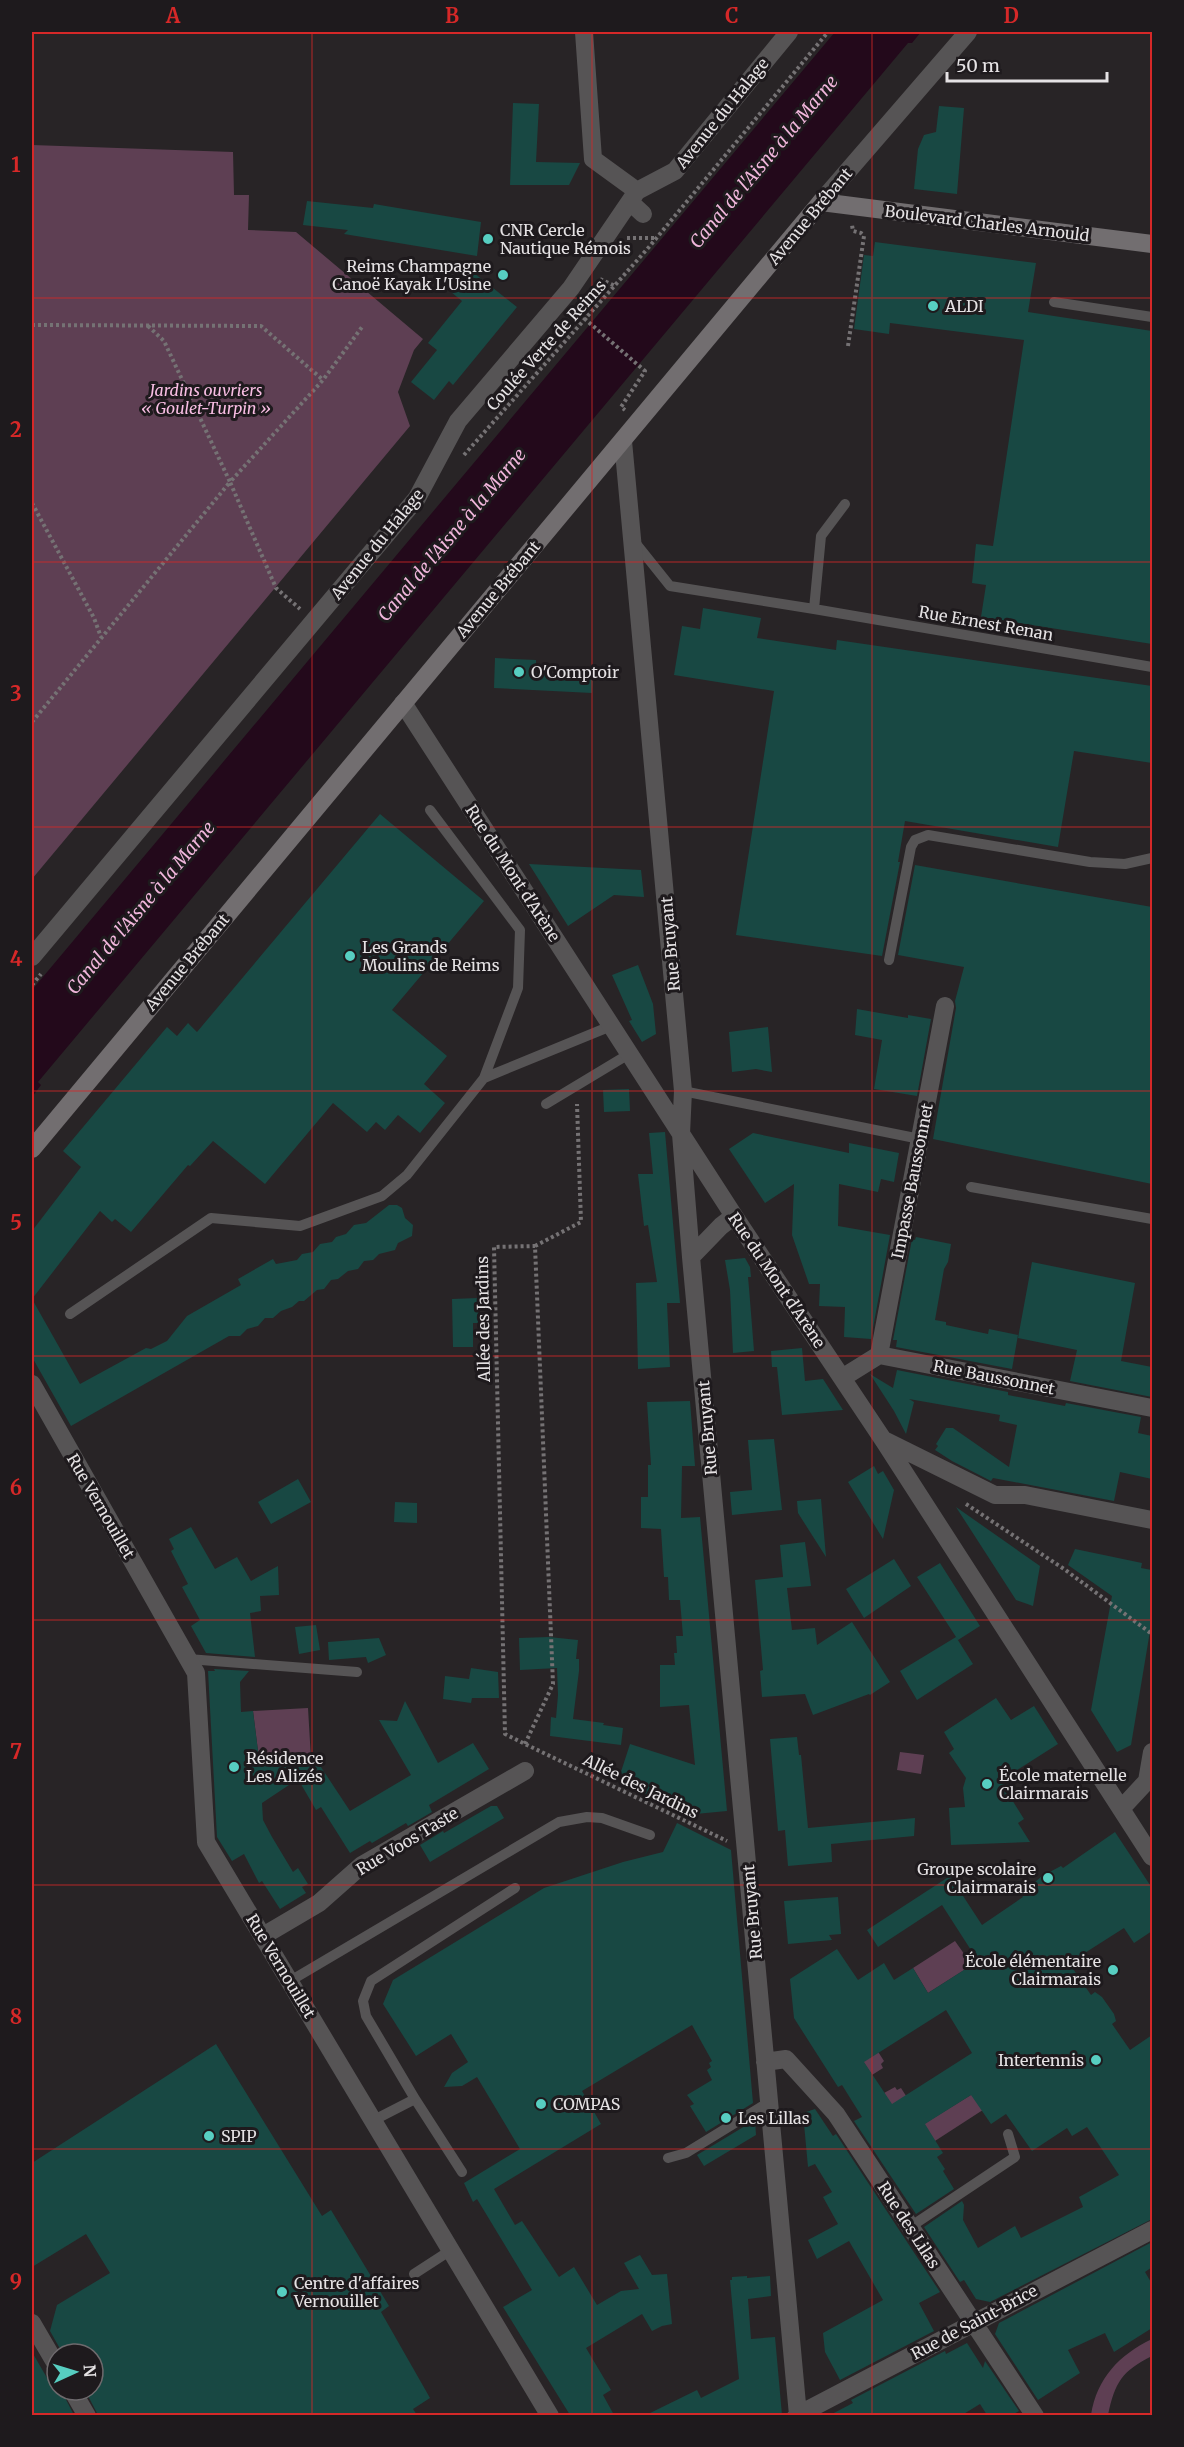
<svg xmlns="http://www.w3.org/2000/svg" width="1184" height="2447" font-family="Merriweather,serif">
<rect width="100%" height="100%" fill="#282426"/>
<!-- green -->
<path fill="#5e3f53" d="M 32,145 L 233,152 L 234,195 L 249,195 L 248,230 L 296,232 L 423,339 L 414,350 L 398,392 L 410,426 L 32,879 Z
M 308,1708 L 311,1759 L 259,1759 L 253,1711 Z
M 900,1752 L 924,1755 L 921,1774 L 897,1770 Z
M 955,1941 L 972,1965 L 928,1993 L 913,1968 Z
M 850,2008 L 884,2061 L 881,2064 L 883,2068 L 872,2075 L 835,2018 Z
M 895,2087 L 897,2090 L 901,2088 L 924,2124 L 979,2090 L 989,2106 L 921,2150 L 884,2093 Z
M 1152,2339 L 1152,2356 C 1122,2371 1115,2382 1108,2415 L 1091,2415 C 1097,2378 1119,2355 1152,2339 Z"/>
<!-- water -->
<path fill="#23091b" d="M 835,32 L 921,32 L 912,43 L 908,43 L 38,1082 L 41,1085 L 32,1097 L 32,990 Z"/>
<!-- building -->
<path fill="#184843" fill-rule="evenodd" d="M 513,103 L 539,104 L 536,162 L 580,163 L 569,185 L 510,185 Z
M 939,106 L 964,108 L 957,194 L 914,189 L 918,149 L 924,135 L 936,132 Z
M 307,201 L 373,208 L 374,204 L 481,222 L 477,256 L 344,234 L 348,230 L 303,225 Z
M 875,242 L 1036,263 L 1028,312 L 1152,331 L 1152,644 L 981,617 L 986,585 L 972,583 L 976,544 L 993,546 L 1024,340 L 890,323 L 889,334 L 854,329 L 864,255 L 873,256 Z
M 469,269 L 517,307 L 453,385 L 449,381 L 434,400 L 411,382 L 437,350 L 428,343 L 462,301 L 451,292 Z
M 703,608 L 761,618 L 757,638 L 836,650 L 837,640 L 1152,686 L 1152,763 L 1074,751 L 1058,847 L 905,821 L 898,862 L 900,862 L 882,956 L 736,935 L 774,691 L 674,675 L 682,626 L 700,629 Z
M 495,658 L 536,660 L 536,673 L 593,676 L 592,693 L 494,688 Z
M 380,814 L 484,901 L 392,1010 L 447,1056 L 424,1084 L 445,1103 L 420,1133 L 398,1115 L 385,1130 L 376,1122 L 367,1132 L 333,1103 L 265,1184 L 213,1141 L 190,1166 L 188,1165 L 131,1232 L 115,1219 L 112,1222 L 100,1211 L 32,1299 L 80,1384 L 146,1348 L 151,1349 L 167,1341 L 187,1316 L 241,1285 L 238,1279 L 273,1259 L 276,1264 L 297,1260 L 302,1254 L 313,1252 L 320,1244 L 332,1242 L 336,1237 L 346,1234 L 354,1225 L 366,1223 L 389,1205 L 397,1205 L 402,1208 L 405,1218 L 413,1225 L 412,1236 L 398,1243 L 395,1250 L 379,1254 L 373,1260 L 364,1261 L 358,1269 L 348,1271 L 338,1279 L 331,1280 L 324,1289 L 317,1290 L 304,1301 L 299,1301 L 292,1307 L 281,1311 L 273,1318 L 265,1318 L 258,1326 L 247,1329 L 240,1336 L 229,1336 L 71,1426 L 32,1357 L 32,1231 L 81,1167 L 63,1151 L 167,1027 L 177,1036 L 188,1023 L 197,1032 Z
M 529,864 L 641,870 L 644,897 L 614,895 L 568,926 Z
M 915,865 L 1152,907 L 1152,1184 L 933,1139 L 956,1008 L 955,1001 L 964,967 L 898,955 Z
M 638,965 L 653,1004 L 656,1034 L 642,1042 L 629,1021 L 632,1020 L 612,975 Z
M 857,1009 L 908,1018 L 908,1015 L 931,1019 L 917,1096 L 874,1089 L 882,1040 L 855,1035 Z
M 768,1027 L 772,1072 L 756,1069 L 732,1072 L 729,1032 Z
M 629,1089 L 630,1111 L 604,1112 L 603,1090 Z
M 665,1132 L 680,1303 L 667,1303 L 670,1367 L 638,1369 L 636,1283 L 657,1282 L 648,1225 L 644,1226 L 638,1174 L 653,1174 L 649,1133 Z
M 753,1133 L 849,1153 L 849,1143 L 899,1153 L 894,1182 L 881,1179 L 878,1192 L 839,1184 L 838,1226 L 890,1235 L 871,1339 L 844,1337 L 845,1307 L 819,1306 L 820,1284 L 809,1284 L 792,1235 L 794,1184 L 765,1203 L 729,1149 Z
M 916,1237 L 951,1244 L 948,1262 L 944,1269 L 935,1320 L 946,1322 L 946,1325 L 988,1334 L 989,1329 L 1018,1335 L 1012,1369 L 896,1347 L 897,1340 L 893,1340 L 912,1239 L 915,1240 Z
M 745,1258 L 750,1267 L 751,1277 L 748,1277 L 749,1288 L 754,1351 L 733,1353 L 730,1290 L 725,1260 Z
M 1032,1262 L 1135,1283 L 1121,1361 L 1152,1367 L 1152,1397 L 1070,1381 L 1077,1350 L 1018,1338 Z
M 478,1298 L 479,1323 L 473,1323 L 473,1347 L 453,1347 L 452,1299 Z
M 802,1348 L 805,1381 L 823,1379 L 843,1410 L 782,1415 L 777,1367 L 772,1367 L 771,1351 Z
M 897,1370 L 1008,1392 L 1008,1395 L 1065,1406 L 1066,1403 L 1141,1417 L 1138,1433 L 1152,1436 L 1152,1479 L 1120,1472 L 1114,1501 L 993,1478 L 991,1481 L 952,1461 L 935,1450 L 938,1446 L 936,1444 L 946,1428 L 953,1428 L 1009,1467 L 1017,1425 L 999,1421 L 1000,1415 L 909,1399 L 914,1402 L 906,1434 L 894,1411 L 870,1374 L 893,1388 Z
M 690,1401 L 695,1466 L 682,1466 L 681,1518 L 700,1517 L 727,1811 L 685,1815 L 618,1781 L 630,1744 L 695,1765 L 689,1705 L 660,1707 L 660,1665 L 675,1665 L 674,1653 L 677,1653 L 676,1636 L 683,1636 L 680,1600 L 669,1600 L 668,1577 L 664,1577 L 661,1529 L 641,1528 L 641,1497 L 648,1497 L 648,1465 L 651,1465 L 647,1402 Z
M 774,1439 L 782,1510 L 732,1515 L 730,1492 L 752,1490 L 748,1440 Z
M 874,1466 L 878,1474 L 883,1471 L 894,1490 L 883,1539 L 848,1482 Z
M 298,1479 L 311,1502 L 271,1524 L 258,1502 Z
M 821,1499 L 826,1557 L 798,1513 L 797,1501 Z
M 395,1502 L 417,1503 L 417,1523 L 394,1522 Z
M 956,1507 L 1040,1566 L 1033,1606 L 1016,1600 Z
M 191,1527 L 215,1569 L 237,1557 L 251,1581 L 278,1566 L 279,1595 L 260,1596 L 261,1611 L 250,1613 L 255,1657 L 206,1653 L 191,1626 L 200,1620 L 182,1587 L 188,1584 L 171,1551 L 174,1549 L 169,1539 Z
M 805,1542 L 811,1586 L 787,1588 L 792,1630 L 815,1628 L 817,1645 L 852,1622 L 890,1682 L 870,1695 L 869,1694 L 813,1715 L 805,1694 L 762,1697 L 760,1671 L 763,1670 L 755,1580 L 783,1577 L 780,1545 Z
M 1075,1549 L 1142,1563 L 1141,1568 L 1152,1570 L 1152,1619 L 1131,1745 L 1117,1752 L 1091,1710 L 1112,1596 L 1068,1565 Z
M 894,1559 L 911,1586 L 864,1618 L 846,1589 Z
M 940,1563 L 980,1626 L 958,1640 L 917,1577 Z
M 316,1625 L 320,1650 L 299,1654 L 295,1627 Z
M 549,1637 L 578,1640 L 576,1659 L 579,1659 L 579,1671 L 573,1719 L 604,1723 L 603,1725 L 623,1728 L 621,1745 L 550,1736 L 551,1717 L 556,1718 L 558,1695 L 557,1668 L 520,1670 L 519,1638 Z
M 956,1637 L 973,1664 L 917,1700 L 900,1671 Z
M 379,1638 L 386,1655 L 368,1663 L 366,1657 L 329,1660 L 328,1642 Z
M 471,1668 L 498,1672 L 499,1698 L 472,1698 L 471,1703 L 443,1699 L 445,1676 L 469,1679 Z
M 214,1669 L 249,1671 L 240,1682 L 241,1712 L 253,1711 L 259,1759 L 315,1758 L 350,1811 L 411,1775 L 379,1720 L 397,1721 L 405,1701 L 438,1763 L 473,1743 L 489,1769 L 429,1805 L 432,1812 L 408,1826 L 406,1823 L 372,1843 L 370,1841 L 350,1853 L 321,1807 L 316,1810 L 298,1779 L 262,1803 L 263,1820 L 272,1837 L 293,1872 L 298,1868 L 308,1884 L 302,1887 L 306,1893 L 280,1909 L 262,1881 L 259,1883 L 244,1854 L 232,1861 L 217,1837 L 208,1671 L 215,1671 Z
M 996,1698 L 1011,1720 L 1034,1706 L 1058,1744 L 1011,1774 L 1009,1783 L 1009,1795 L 1024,1819 L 1018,1823 L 1030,1842 L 951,1845 L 949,1808 L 965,1807 L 963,1788 L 966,1778 L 949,1753 L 954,1749 L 944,1732 Z
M 797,1737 L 799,1755 L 801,1755 L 808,1828 L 915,1818 L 914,1836 L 831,1844 L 832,1862 L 788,1866 L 785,1830 L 778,1831 L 770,1739 Z
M 491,1806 L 497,1806 L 504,1818 L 430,1862 L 420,1845 L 443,1831 L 444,1833 Z
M 677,1823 L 731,1850 L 753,2103 L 706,2132 L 690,2106 L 694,2104 L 687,2095 L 712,2080 L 707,2070 L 711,2067 L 709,2063 L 712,2061 L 692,2025 L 582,2091 L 601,2124 L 494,2189 L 515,2225 L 522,2221 L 559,2277 L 574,2267 L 597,2305 L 621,2291 L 639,2289 L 624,2263 L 640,2255 L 652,2275 L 667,2274 L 672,2324 L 662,2326 L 652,2331 L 642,2314 L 586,2348 L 611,2390 L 603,2395 L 614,2415 L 570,2415 L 503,2307 L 532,2290 L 477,2199 L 473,2202 L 464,2183 L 520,2149 L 477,2077 L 462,2086 L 444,2087 L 452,2073 L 468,2062 L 451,2034 L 416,2056 L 383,2004 L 393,1980 L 544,1888 L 623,1862 L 663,1852 Z
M 1115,1832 L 1152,1888 L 1152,1931 L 1134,1943 L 1124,1928 L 1069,1963 L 1091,1995 L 1095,1992 L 1102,1997 L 1114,2014 L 1116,2021 L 1112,2024 L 1130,2050 L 1152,2035 L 1152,2219 L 990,2302 L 976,2299 L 964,2280 L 960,2282 L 924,2227 L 962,2201 L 964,2205 L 963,2220 L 978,2248 L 1015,2226 L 1021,2238 L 1083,2207 L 1079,2197 L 1119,2175 L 1087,2127 L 1072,2136 L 1067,2128 L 1032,2151 L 1006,2114 L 991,2124 L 971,2095 L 925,2124 L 943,2153 L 937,2157 L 945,2169 L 943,2171 L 954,2189 L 916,2214 L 854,2121 L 862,2117 L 842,2085 L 838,2087 L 794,2018 L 790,1979 L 837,1949 L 858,1980 L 884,1963 L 894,1980 L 913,1968 L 928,1993 L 978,1961 L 942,1905 L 878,1947 L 867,1930 L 950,1876 L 982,1925 L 1023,1897 L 1021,1894 L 1042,1876 L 1061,1866 L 1063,1868 ZM 946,2010 L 972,2053 L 892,2104 L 864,2062 Z
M 838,1897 L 841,1934 L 829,1935 L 832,1940 L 788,1944 L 784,1901 Z
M 216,2044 L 322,2216 L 331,2210 L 389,2306 L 381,2312 L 430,2398 L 413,2409 L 417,2415 L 98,2415 L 85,2390 L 93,2390 L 93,2354 L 63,2354 L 50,2331 L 57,2305 L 110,2273 L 86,2234 L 32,2267 L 32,2163 Z
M 815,2109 L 833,2136 L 836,2134 L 940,2292 L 919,2303 L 934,2331 L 840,2380 L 825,2352 L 823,2333 L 883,2300 L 849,2241 L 817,2259 L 808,2240 L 838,2224 L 823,2197 L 832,2192 L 815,2164 L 808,2167 L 803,2113 Z
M 755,2120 L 756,2135 L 704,2166 L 697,2155 Z
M 1152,2242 L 1152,2267 L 1145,2272 L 1152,2284 L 1152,2328 L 1114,2352 L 1105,2333 L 1068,2350 L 1080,2373 L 1038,2400 L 995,2334 L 999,2323 Z
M 747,2276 L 747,2278 L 770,2276 L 771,2296 L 748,2299 L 751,2339 L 775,2337 L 782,2415 L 646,2415 L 697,2390 L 701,2398 L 739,2379 L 730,2280 L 732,2280 L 732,2277 Z
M 967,2343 L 983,2368 L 985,2361 L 1019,2411 L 1012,2415 L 987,2415 L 980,2404 L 962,2415 L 830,2415 L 853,2403 L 851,2400 L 945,2351 L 946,2354 Z
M 32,2352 L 54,2390 L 61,2390 L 74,2415 L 32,2415 Z"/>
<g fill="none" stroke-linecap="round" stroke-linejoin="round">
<!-- path -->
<path stroke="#757274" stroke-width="4" stroke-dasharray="3 3" stroke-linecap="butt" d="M 627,238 L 655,238
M 600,279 L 615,286
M 580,310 L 578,313 L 645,371 L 621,407 L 625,410
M 32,325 L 261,326 L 323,380
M 148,326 L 164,341 L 230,482 L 323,380 L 362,327
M 848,346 L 864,236 L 861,233 L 853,231 L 852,225
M 464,455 L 649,247 L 828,32
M 32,503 L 94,618 L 101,637
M 32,722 L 230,482 L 276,588 L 300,609
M 32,985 L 41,974
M 535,1246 L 581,1222 L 577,1104
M 966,1504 L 1064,1569 L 1152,1634
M 525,1744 L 553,1684 L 535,1246 L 494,1247 L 505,1734 L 525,1744 L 727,1841"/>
<!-- lane -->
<path stroke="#565455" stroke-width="10" d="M 1054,302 L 1152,317
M 634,541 L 670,586 L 814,609 L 821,536 L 845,504
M 814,609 L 1152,667
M 430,810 L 520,930 L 518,988 L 484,1078
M 889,960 L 911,847 L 915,840 L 928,835 L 1090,862 L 1125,864 L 1152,858
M 683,1091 L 920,1139
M 546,1104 L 629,1054
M 971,1187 L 1152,1219
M 70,1314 L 211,1218 L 300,1226 L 382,1196 L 407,1175 L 484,1078 L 611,1026
M 188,1659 L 357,1672
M 290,1981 L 559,1822 L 587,1817 L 602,1818 L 650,1835
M 415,2099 L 462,2172
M 374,2120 L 415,2099 L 366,2016 L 363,2001 L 371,1981 L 515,1888
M 668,2158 L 686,2153 L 769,2102
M 910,2227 L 1015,2157 L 1008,2134
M 414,2274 L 451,2250"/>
<!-- street -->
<path stroke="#565455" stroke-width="18" d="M 584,32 L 593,159 L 637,191
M 630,202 L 643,214
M 821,202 L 968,32
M 623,441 L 683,1091 L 681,1134 L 691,1257 L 798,2415
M 403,703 L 734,1216 L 884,1441 L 1152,1857
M 32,957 L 417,498 L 458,421 L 571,288 L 637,191 L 675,171 L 789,32
M 691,1257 L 721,1226 L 734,1216
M 879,1355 L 945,1006
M 842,1378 L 879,1355 L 1152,1408
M 32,1384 L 196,1673 L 206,1842 L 550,2416
M 886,1441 L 995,1495 L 1025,1495 L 1152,1520
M 1121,1809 L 1147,1781 L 1152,1752
M 263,1936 L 319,1903 L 362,1865 L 525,1771
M 765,2062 L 786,2059 L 836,2114 L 1035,2416
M 32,2323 L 57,2366
M 72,2390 L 87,2416
M 796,2416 L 1152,2230"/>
<!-- secondary -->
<path stroke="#726e70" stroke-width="18" d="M 32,1149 L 821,202 L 1152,244"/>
</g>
<!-- grid -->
<path fill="none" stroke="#d62828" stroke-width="1.5" stroke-opacity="0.55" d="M 312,32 L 312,2416M 592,32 L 592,2416M 872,32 L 872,2416M 32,298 L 1152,298M 32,562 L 1152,562M 32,827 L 1152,827M 32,1091 L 1152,1091M 32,1356 L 1152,1356M 32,1620 L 1152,1620M 32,1885 L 1152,1885M 32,2149 L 1152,2149"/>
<!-- markers -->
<g fill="#57cec1" stroke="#1e1a1d" stroke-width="2">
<circle cx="488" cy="239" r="6"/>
<circle cx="503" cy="275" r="6"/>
<circle cx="933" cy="306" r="6"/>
<circle cx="519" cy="672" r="6"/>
<circle cx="350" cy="956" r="6"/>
<circle cx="234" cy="1767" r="6"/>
<circle cx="987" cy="1784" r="6"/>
<circle cx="1048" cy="1878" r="6"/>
<circle cx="1113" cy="1970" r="6"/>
<circle cx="1096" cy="2060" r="6"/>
<circle cx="541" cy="2104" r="6"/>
<circle cx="726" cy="2118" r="6"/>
<circle cx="209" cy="2136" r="6"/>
<circle cx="282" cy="2292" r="6"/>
</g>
<g text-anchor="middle" stroke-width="6" stroke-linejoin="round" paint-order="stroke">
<!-- street labels -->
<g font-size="16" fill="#e5e2e4" stroke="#1e1a1d">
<text transform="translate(722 113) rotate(-51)" y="6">Avenue du Halage</text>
<text transform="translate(810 216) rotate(-50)" y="6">Avenue Brébant</text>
<text transform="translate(987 223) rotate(7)" y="6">Boulevard Charles Arnould</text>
<text transform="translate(546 345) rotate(-48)" y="6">Coulée Verte de Reims</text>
<text transform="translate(377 544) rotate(-51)" y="6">Avenue du Halage</text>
<text transform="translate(498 589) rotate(-50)" y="6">Avenue Brébant</text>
<text transform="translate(986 623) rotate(10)" y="6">Rue Ernest Renan</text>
<text transform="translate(513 873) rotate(57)" y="6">Rue du Mont d'Arène</text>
<text transform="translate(670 944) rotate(-95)" y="6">Rue Bruyant</text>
<text transform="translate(187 962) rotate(-50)" y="6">Avenue Brébant</text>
<text transform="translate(912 1181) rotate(-79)" y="6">Impasse Baussonnet</text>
<text transform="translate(777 1280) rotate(56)" y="6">Rue du Mont d'Arène</text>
<text transform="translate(483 1319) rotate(-91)" y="6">Allée des Jardins</text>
<text transform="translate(994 1377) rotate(11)" y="6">Rue Baussonnet</text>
<text transform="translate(707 1428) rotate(-95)" y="6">Rue Bruyant</text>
<text transform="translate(101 1506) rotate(60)" y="6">Rue Vernouillet</text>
<text transform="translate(641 1786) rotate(26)" y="6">Allée des Jardins</text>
<text transform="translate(407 1841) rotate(-31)" y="6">Rue Voos Taste</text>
<text transform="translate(752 1912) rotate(-95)" y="6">Rue Bruyant</text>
<text transform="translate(281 1966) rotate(59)" y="6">Rue Vernouillet</text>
<text transform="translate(909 2225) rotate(57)" y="6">Rue des Lilas</text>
<text transform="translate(974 2322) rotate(-28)" y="6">Rue de Saint-Brice</text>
</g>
<!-- poi labels -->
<g font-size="16" fill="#e5e2e4" stroke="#1e1a1d" text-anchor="start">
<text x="500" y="236">CNR Cercle<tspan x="500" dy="18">Nautique Rémois</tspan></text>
<text x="491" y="272" text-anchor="end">Reims Champagne<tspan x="491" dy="18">Canoë Kayak L'Usine</tspan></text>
<text x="945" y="312">ALDI</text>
<text x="531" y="678">O'Comptoir</text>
<text x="362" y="953">Les Grands<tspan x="362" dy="18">Moulins de Reims</tspan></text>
<text x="246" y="1764">Résidence<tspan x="246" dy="18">Les Alizés</tspan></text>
<text x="999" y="1781">École maternelle<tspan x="999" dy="18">Clairmarais</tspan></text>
<text x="1036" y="1875" text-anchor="end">Groupe scolaire<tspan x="1036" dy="18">Clairmarais</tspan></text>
<text x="1101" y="1967" text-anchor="end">École élémentaire<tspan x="1101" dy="18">Clairmarais</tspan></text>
<text x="1084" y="2066" text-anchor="end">Intertennis</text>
<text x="553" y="2110">COMPAS</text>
<text x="738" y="2124">Les Lillas</text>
<text x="221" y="2142">SPIP</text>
<text x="294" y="2289">Centre d'affaires<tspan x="294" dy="18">Vernouillet</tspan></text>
</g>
<!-- park labels -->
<g font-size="16" font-style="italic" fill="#f9bee4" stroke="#1e1a1d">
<text x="206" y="396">Jardins ouvriers<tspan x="206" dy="18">« Goulet-Turpin »</tspan></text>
</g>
<!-- water labels -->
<g font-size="18" font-style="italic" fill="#f0b6db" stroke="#1e1a1d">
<text transform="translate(764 162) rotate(-50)" y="6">Canal de l'Aisne à la Marne</text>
<text transform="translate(452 535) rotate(-50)" y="6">Canal de l'Aisne à la Marne</text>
<text transform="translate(141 908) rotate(-50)" y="6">Canal de l'Aisne à la Marne</text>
</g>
</g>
<!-- border -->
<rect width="1184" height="2447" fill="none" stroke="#1e1a1d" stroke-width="66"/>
<!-- north arrow -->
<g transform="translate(75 2372) rotate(86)"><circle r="28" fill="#1e1a1d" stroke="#6e6a6d" stroke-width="1.5"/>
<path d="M0-4.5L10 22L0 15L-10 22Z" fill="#57cec1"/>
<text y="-9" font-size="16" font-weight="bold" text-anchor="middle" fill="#e5e2e4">N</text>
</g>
<!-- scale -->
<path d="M947 72v9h160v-9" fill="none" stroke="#e5e2e4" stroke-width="3"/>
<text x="956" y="72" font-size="18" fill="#e5e2e4" stroke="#1e1a1d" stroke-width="4.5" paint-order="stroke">50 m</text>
<rect x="33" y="33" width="1118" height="2381" fill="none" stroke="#d62828" stroke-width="2"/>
<g font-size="20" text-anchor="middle" font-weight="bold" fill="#d62828">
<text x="173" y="23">A</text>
<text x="452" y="23">B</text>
<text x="732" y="23">C</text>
<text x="1011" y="23">D</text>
<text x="16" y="172">1</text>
<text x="16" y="437">2</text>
<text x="16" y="701">3</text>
<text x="16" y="966">4</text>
<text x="16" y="1230">5</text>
<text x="16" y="1495">6</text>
<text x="16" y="1759">7</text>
<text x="16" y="2024">8</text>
<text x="16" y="2289">9</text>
</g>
</svg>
